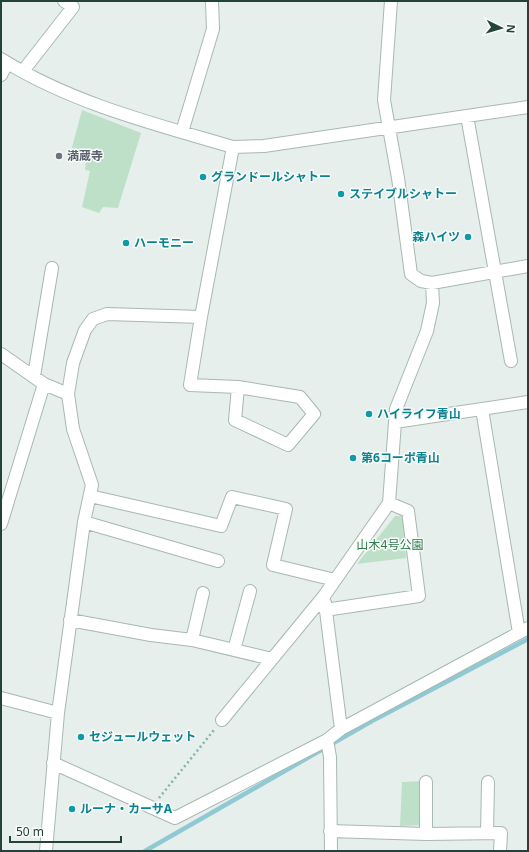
<svg xmlns="http://www.w3.org/2000/svg" width="529" height="852" font-family="'Noto Sans','Noto Sans JP',sans-serif">
<rect width="100%" height="100%" fill="#e6efeb"/>
<!-- green -->
<path fill="#bfe0c8" d="M 82,110 L 141,133 L 118,208 L 103,207 L 99,213 L 82,207 L 90,171 L 85,170 L 86,160 L 70,155 Z
M 395,516 L 403,516 L 406,558 L 357,564 Z
M 424,781 L 423,825 L 400,826 L 402,782 Z"/>
<g fill="none" stroke-linecap="round" stroke-linejoin="round">
<!-- stream -->
<path stroke="#8ec9d4" stroke-width="4.5" d="M 145,851 L 372,721 L 528,639"/>
<!-- street casing -->
<g stroke="#a8b8b2" stroke-width="14">
<path id="street" d="M 391,1 L 384,100 L 398,178 L 411,274 L 421,281 L 432,283 L 528,266
M 1,59 C 71,103 154,124 233,147
M 23,71 L 73,7 L 64,1
M 1,75 L 7,63
M 467,116 L 511,361
M 182,132 L 213,29 L 212,1
M 201,317 L 190,385 L 238,387 L 300,397 L 314,414 L 288,445 L 235,420 L 238,387
M 1,354 L 44,384 L 68,394
M 34,376 L 52,268
M 482,409 L 519,633
M 395,422 L 528,402
M 90,496 L 221,526 L 232,497 L 286,509 L 273,565 L 335,580
M 84,522 L 218,561
M 1,524 L 44,384
M 325,603 L 341,729
M 325,610 L 419,596 L 408,511 L 389,503
M 70,620 L 151,635 L 192,640 L 272,659
M 192,640 L 203,593
M 234,650 L 250,591
M 1,698 L 58,713
M 222,720 L 324,596 L 389,503 L 396,409 L 427,331 L 433,303 L 432,283
M 327,740 L 330,757 L 331,851
M 53,763 L 175,818 L 327,740 L 341,729 L 528,628
M 330,831 L 426,834 L 501,833 L 500,851
M 487,833 L 488,782
M 426,834 L 426,782
M 46,851 L 58,713 L 84,522 L 92,485 L 73,429 L 68,394 L 73,363 L 85,330 L 93,319 L 107,314 L 201,317 L 233,147 L 264,146 L 528,107"/>
</g>
<!-- path -->
<path stroke="#86b3a5" stroke-width="2.5" stroke-dasharray="2 3" stroke-linecap="butt" d="M 159,798 L 214,730"/>
<!-- street -->
<use href="#street" stroke="#fff" stroke-width="12"/>
</g>
<!-- markers -->
<circle fill="#6b7280" stroke="#f7fbf9" stroke-width="1.5" cx="59" cy="156" r="4"/>
<g fill="#0f9aa8" stroke="#f7fbf9" stroke-width="1.5">
<circle cx="203" cy="177" r="4"/>
<circle cx="341" cy="194" r="4"/>
<circle cx="468" cy="237" r="4"/>
<circle cx="126" cy="243" r="4"/>
<circle cx="369" cy="414" r="4"/>
<circle cx="353" cy="458" r="4"/>
<circle cx="81" cy="737" r="4"/>
<circle cx="72" cy="809" r="4"/>
</g>
<g text-anchor="middle" stroke-width="3" stroke-linejoin="round" paint-order="stroke">
<!-- worship labels -->
<g font-size="12" font-weight="bold" fill="#5b616d" stroke="#f7fbf9" text-anchor="start">
<text x="67" y="160">満蔵寺</text>
</g>
<!-- culture labels -->
<g font-size="12" font-weight="bold" fill="#0d838f" stroke="#f7fbf9" text-anchor="start">
<text x="211" y="181">グランドールシャトー</text>
<text x="349" y="198">ステイブルシャトー</text>
<text x="460" y="241" text-anchor="end">森ハイツ</text>
<text x="134" y="247">ハーモニー</text>
<text x="377" y="418">ハイライフ青山</text>
<text x="361" y="462">第6コーポ青山</text>
<text x="89" y="741">セジュールウェット</text>
<text x="80" y="813">ルーナ・カーサA</text>
</g>
<!-- park labels -->
<g font-size="12" fill="#2d7a4b" stroke="#f7fbf9">
<text x="390" y="549">山木4号公園</text>
</g>
</g>
<!-- border -->
<rect width="529" height="852" fill="none" stroke="#24423a" stroke-width="4"/>
<!-- north arrow -->
<g transform="translate(501 28) rotate(95)" stroke="#f7fbf9" stroke-width="3" paint-order="stroke">
<path d="M0-3L7 15L0 10L-7 15Z" fill="#24423a"/>
<text y="-6" font-size="11" font-weight="bold" text-anchor="middle" fill="#24423a">N</text>
</g>
<!-- scale -->
<path d="M10 836v6h111v-6" fill="none" stroke="#24423a" stroke-width="2"/>
<text x="16" y="836" font-size="12" fill="#24423a" stroke="#f7fbf9" stroke-width="3" paint-order="stroke">50 m</text>
</svg>
